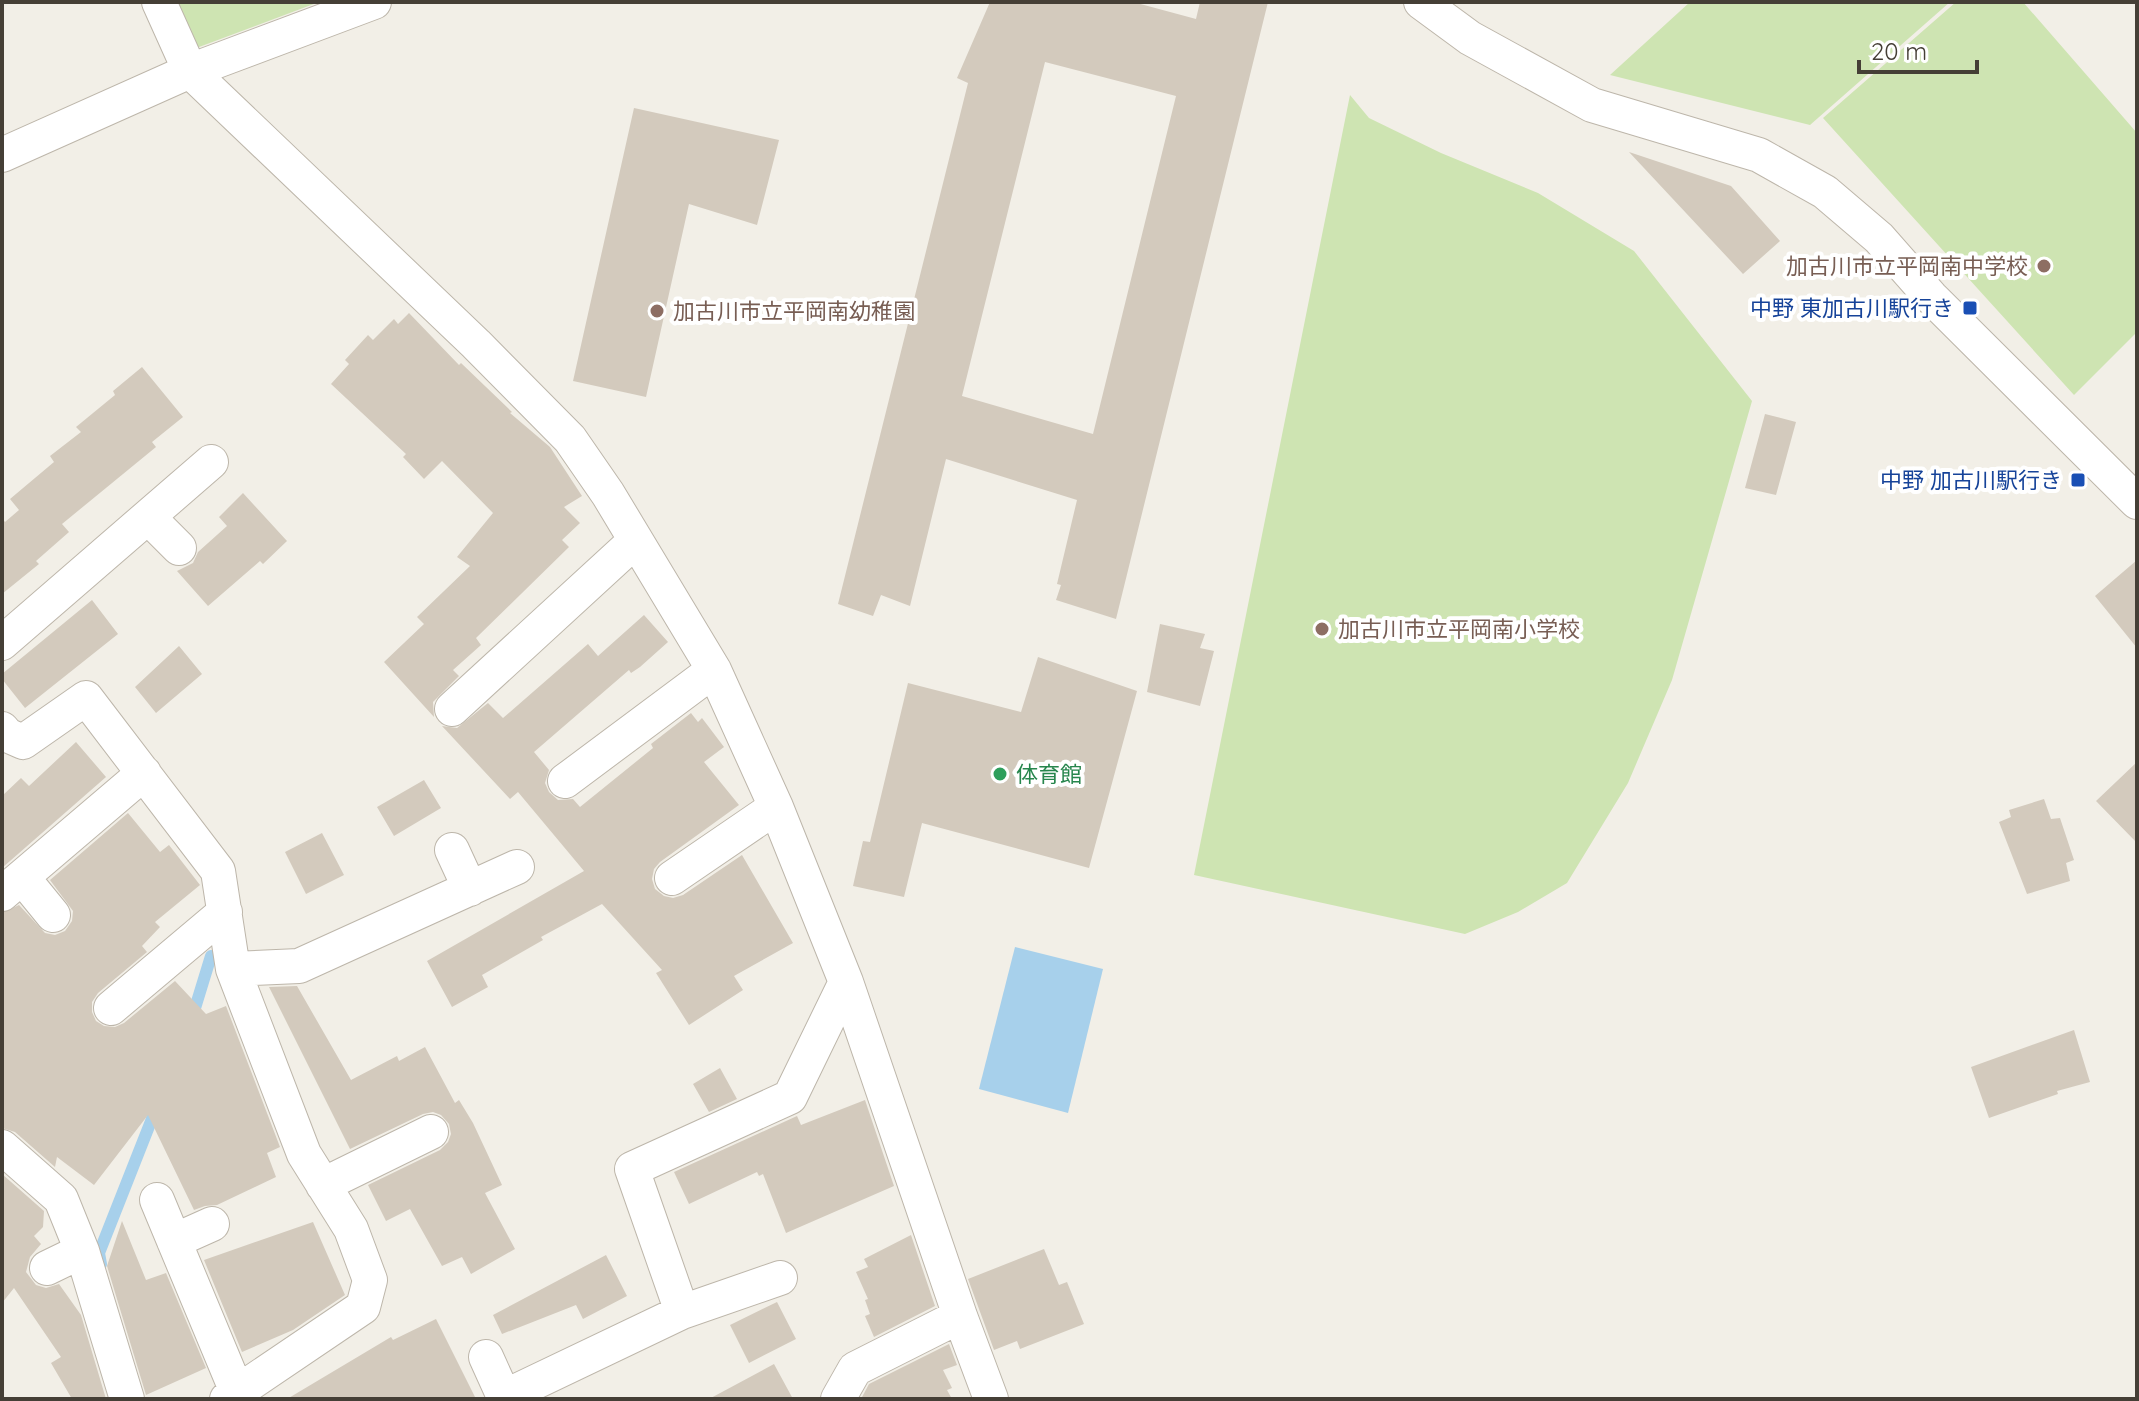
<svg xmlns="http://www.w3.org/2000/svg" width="2139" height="1401" font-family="Quicksand,'Noto Sans JP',sans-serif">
<rect width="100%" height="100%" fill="#f2efe7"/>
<!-- green -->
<path fill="#cee4b2" d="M 170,2 L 319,2 L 191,50 Z
M 1690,2 L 1950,2 L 1810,125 L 1610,75 Z
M 1956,2 L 2023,2 L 2137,133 L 2137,332 L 2074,395 L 1823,118 Z
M 1350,95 L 1369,118 L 1441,153 L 1538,193 L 1634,251 L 1752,401 L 1672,680 L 1628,783 L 1567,883 L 1518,912 L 1465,934 L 1194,875 Z"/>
<!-- water -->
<path fill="#a7d0eb" d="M 1015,947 L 1103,969 L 1068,1113 L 979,1089 Z"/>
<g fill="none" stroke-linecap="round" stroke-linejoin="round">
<!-- stream -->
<path stroke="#a7d0eb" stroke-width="12" d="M 192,1018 L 211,956
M 101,1264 L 99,1253 L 157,1106"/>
</g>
<!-- building -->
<path fill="#d3cabd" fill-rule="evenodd" d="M 990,2 L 1133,2 L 1196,19 L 1200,2 L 1268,2 L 1116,619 L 1056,600 L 1061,585 L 1057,584 L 1077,500 L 946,459 L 910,606 L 881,595 L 873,616 L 838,604 L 968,83 L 957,78 ZM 1045,62 L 1176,96 L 1093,434 L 962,396 Z
M 634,108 L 779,140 L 757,225 L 689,204 L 646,397 L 573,381 Z
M 1629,152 L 1731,186 L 1780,241 L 1743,274 Z
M 409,313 L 459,365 L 461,363 L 512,412 L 510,413 L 550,447 L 582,496 L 564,507 L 580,523 L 562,540 L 569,547 L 476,638 L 481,645 L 453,670 L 459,676 L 433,702 L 434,717 L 384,662 L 424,624 L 417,617 L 470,566 L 457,557 L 493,513 L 442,461 L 424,479 L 403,457 L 406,454 L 331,384 L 349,364 L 345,360 L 368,335 L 373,340 L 394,319 L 398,324 Z
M 142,367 L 183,417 L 152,442 L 156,447 L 62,524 L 69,532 L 36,561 L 39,564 L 2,594 L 2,518 L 5,522 L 19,510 L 10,499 L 54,462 L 50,456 L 81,432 L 76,427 L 115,395 L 113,391 Z
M 1765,414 L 1796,422 L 1776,495 L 1745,488 Z
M 243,493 L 287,541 L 263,564 L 260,561 L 208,606 L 177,571 L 193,563 L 198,552 L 227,526 L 219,517 Z
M 2137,560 L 2137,648 L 2095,596 Z
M 92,600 L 118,634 L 25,708 L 2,679 L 2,674 Z
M 644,615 L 668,642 L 640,667 L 631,673 L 629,670 L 534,752 L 549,770 L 545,783 L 549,792 L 558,800 L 573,799 L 580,807 L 653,748 L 651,744 L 691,713 L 698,722 L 702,718 L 724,747 L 704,762 L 739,805 L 660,862 L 654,869 L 652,879 L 655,889 L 664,896 L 673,898 L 683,895 L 742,855 L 793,943 L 734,976 L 743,990 L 689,1025 L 656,973 L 662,970 L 602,904 L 541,937 L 543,940 L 482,975 L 488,987 L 452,1007 L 427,961 L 584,871 L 518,792 L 510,799 L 442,726 L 457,728 L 488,703 L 503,718 L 588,644 L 598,656 Z
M 1160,624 L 1205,634 L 1200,648 L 1214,651 L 1200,706 L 1147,692 Z
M 179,646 L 202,674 L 156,713 L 135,687 Z
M 1038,657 L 1137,691 L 1089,868 L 922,823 L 904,897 L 853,886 L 863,841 L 870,842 L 908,683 L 1021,712 Z
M 76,742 L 106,777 L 2,868 L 2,796 L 21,778 L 29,786 Z
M 2137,762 L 2137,843 L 2096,801 Z
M 424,780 L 441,808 L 394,836 L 377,807 Z
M 2044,799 L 2051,819 L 2060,818 L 2074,860 L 2066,863 L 2070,881 L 2027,894 L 1999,822 L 2011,817 L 2009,810 Z
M 128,813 L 160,852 L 169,845 L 200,885 L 155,922 L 160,927 L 142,946 L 147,952 L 98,993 L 92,1002 L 92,1012 L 96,1021 L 104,1026 L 115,1027 L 124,1023 L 175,981 L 206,1014 L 226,1006 L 280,1147 L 267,1153 L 276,1177 L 217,1205 L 205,1206 L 194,1210 L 148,1115 L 94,1185 L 57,1157 L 55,1167 L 15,1132 L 2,1128 L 2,913 L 19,905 L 45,933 L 55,935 L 65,931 L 72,921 L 73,911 L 50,880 Z
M 322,833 L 344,875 L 306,894 L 285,852 Z
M 297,986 L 351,1080 L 397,1056 L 399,1061 L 425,1047 L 455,1103 L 459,1100 L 473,1123 L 502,1185 L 485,1193 L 515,1249 L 471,1274 L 462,1257 L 442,1266 L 410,1209 L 386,1221 L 368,1185 L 440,1150 L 448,1142 L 451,1134 L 449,1124 L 441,1115 L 433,1112 L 423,1114 L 350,1149 L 269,987 Z
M 2074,1030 L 2090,1082 L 2057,1091 L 2058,1094 L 1989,1118 L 1971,1067 Z
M 720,1068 L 737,1099 L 709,1112 L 693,1084 Z
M 865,1100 L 894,1186 L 786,1233 L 763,1174 L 759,1176 L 757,1172 L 689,1204 L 674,1172 L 797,1116 L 801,1125 Z
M 2,1174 L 44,1211 L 43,1227 L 34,1236 L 41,1244 L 30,1257 L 26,1272 L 36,1285 L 46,1288 L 59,1284 L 81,1315 L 106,1399 L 72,1399 L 51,1363 L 61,1357 L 14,1288 L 2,1303 Z
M 122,1221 L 146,1280 L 166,1273 L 206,1368 L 146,1395 L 107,1266 Z
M 313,1222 L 345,1295 L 293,1330 L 242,1352 L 204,1260 Z
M 911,1235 L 935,1306 L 874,1337 L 865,1316 L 870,1314 L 865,1300 L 868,1299 L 856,1272 L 868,1267 L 864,1259 Z
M 1044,1249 L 1059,1285 L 1067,1282 L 1084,1324 L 1020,1349 L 1017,1341 L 994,1350 L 968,1279 Z
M 606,1255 L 627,1296 L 583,1319 L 576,1305 L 502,1334 L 493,1315 Z
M 777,1302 L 796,1339 L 749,1363 L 730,1325 Z
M 436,1319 L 476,1399 L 287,1399 L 391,1337 L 393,1340 Z
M 949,1344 L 957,1365 L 943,1370 L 952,1388 L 947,1390 L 952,1399 L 861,1399 L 869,1384 Z
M 774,1364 L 793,1399 L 709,1399 Z"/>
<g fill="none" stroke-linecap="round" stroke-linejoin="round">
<!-- minor casing -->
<g stroke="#bdb6aa" stroke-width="36">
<path id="minor" d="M 159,2 L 190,71 L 476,344 L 570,439 L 608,494 L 714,670 L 776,807 L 846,982 L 960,1316 L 991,1399
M 1421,2 L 1470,38 L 1592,105 L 1759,155 L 1825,192 L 1879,238 L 1931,297 L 2137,502
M 2,155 L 190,71 L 374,2
M 148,517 L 179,548
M 2,643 L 211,462
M 452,709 L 635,541
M 2,729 L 7,735 L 23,742 L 86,698 L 218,871 L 233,969 L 304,1154 L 351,1229 L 370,1280 L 363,1307 L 227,1399
M 565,781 L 714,670
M 452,850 L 470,889
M 22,877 L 53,915
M 672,878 L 776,807
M 2,894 L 144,773
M 233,969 L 299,966 L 517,867
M 111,1008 L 225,912
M 2,1147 L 61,1199 L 82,1251 L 127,1399
M 323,1185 L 431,1132
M 157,1200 L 237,1392
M 174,1241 L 212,1224
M 47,1268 L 82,1251
M 682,1312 L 632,1169 L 790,1097 L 846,982
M 486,1357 L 505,1399
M 504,1397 L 682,1312 L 780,1278
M 838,1399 L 855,1369 L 960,1316"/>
</g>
<!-- minor -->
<use href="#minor" stroke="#fff" stroke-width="34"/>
</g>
<!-- markers -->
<g fill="#8d6e63" stroke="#fff" stroke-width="3">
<circle cx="2044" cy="266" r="8"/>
<circle cx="657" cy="311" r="8"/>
<circle cx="1322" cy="629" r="8"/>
</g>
<g fill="#1a4fb4" stroke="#fff" stroke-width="3">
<rect x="1962" y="300" width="16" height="16" rx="4"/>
<rect x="2070" y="472" width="16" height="16" rx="4"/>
</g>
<circle fill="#2e9e5b" stroke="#fff" stroke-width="3" cx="1000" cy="774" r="8"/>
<g text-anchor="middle" stroke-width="8" stroke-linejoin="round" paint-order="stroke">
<!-- education labels -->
<g font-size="22" fill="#785e54" stroke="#fff" text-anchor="start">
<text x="2028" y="274" text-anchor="end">加古川市立平岡南中学校</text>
<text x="673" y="319">加古川市立平岡南幼稚園</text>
<text x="1338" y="637">加古川市立平岡南小学校</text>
</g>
<!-- transit labels -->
<g font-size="22" fill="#164399" stroke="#fff" text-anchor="end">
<text x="1954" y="316">中野 東加古川駅行き</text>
<text x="2062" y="488">中野 加古川駅行き</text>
</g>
<!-- leisure labels -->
<g font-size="22" fill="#27864d" stroke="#fff" text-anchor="start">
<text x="1016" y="782">体育館</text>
</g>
</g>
<!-- border -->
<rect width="2139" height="1401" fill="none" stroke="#453f36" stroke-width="8"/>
<!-- scale -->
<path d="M1859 60v12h118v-12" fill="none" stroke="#453f36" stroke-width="4"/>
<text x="1871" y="60" font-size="24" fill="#453f36" stroke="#ffffff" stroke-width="6" paint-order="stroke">20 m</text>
</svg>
